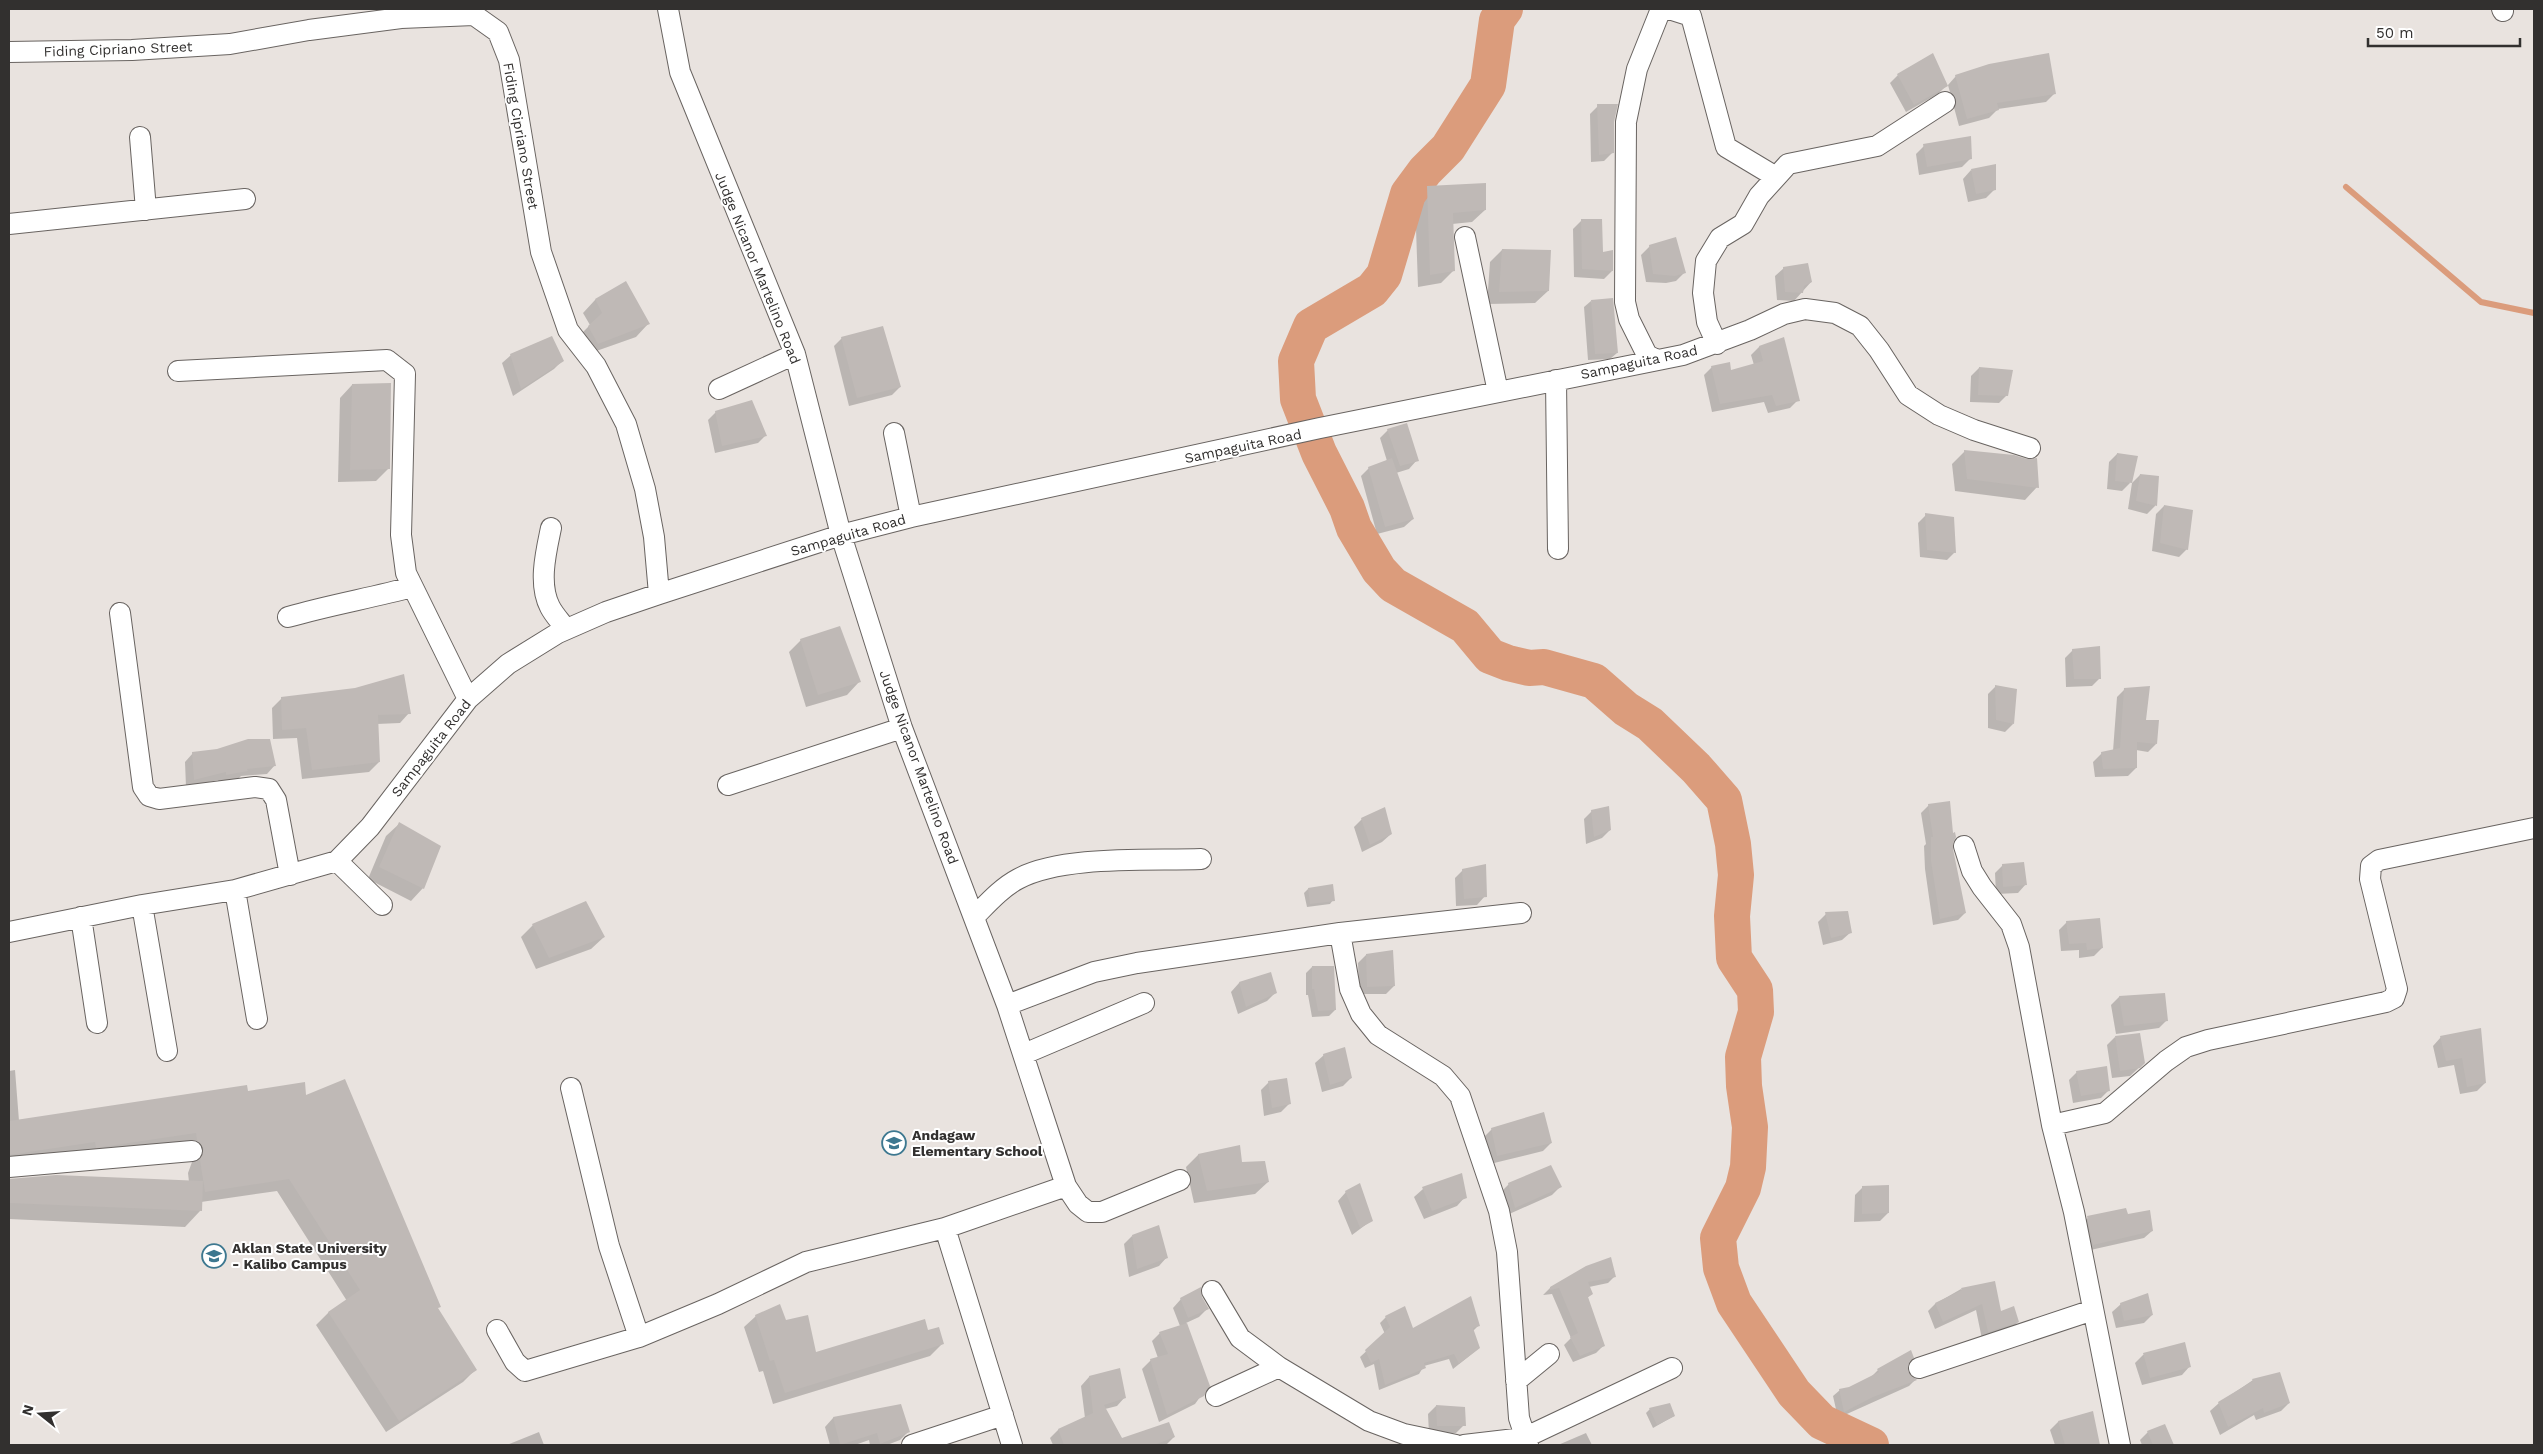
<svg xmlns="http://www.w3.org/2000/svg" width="2543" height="1454" font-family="'Work Sans',sans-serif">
<rect width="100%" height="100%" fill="#e9e3df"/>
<!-- shadow -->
<path fill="#0003" d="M 1898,75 L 1946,86 L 1938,94 L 1906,112 L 1890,83 Z
M 1956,76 L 2054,94 L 2046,102 L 1998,109 L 1989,118 L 1959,126 L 1948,85 Z
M 1598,106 L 1613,152 L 1604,161 L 1591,162 L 1590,114 Z
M 1924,146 L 1970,159 L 1962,167 L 1919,175 L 1916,154 Z
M 1971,170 L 1994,190 L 1986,198 L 1968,202 L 1963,179 Z
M 1428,187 L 1485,210 L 1472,222 L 1452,224 L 1454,270 L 1441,283 L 1418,287 L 1415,199 Z
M 1581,221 L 1612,271 L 1604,279 L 1574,277 L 1573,229 Z
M 1650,246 L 1684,273 L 1676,281 L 1666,283 L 1646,282 L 1641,255 Z
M 1502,250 L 1548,291 L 1535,303 L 1487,304 L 1490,262 Z
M 1784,268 L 1811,282 L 1794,301 L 1777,300 L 1775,276 Z
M 626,283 L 648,324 L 636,337 L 585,355 L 576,339 L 590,325 L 583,313 L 595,300 Z
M 1591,301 L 1617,353 L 1610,359 L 1588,360 L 1584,307 Z
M 842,338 L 900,387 L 892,395 L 849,406 L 834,346 Z
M 1783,338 L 1798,400 L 1790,408 L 1768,413 L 1764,402 L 1712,412 L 1704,375 L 1712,367 L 1730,372 L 1754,365 L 1751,355 L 1759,347 Z
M 511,355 L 562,361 L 554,369 L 513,396 L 502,363 Z
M 1979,368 L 2007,395 L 1999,403 L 1970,402 L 1971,376 Z
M 352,385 L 389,468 L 376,481 L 338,482 L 340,398 Z
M 716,412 L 766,435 L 758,443 L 715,453 L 708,420 Z
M 1388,430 L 1417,460 L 1409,469 L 1396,473 L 1413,519 L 1404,527 L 1377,534 L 1361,476 L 1369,468 L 1387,461 L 1380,438 Z
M 1965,451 L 2037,487 L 2025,500 L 1955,491 L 1952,464 Z
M 2117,454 L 2130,483 L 2122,491 L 2107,489 L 2109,462 Z
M 2140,475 L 2158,477 L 2155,506 L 2147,514 L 2128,509 L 2132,483 Z
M 2164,506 L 2187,549 L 2179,557 L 2152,551 L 2156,514 Z
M 1926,515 L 1955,552 L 1947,560 L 1920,557 L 1918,523 Z
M 801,640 L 859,682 L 847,695 L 806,707 L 789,652 Z
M 2073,650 L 2100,678 L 2092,686 L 2066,687 L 2065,658 Z
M 1996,686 L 2013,724 L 2005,732 L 1988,728 L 1988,694 Z
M 2125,689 L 2156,744 L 2148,752 L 2136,750 L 2136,768 L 2128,776 L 2095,777 L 2093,762 L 2102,753 L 2113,751 L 2117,697 Z
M 282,698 L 409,713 L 400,723 L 377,724 L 379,762 L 369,772 L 302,779 L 297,738 L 273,739 L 272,708 Z
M 193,753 L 275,765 L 267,774 L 241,776 L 238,779 L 219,782 L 218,780 L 186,787 L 185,762 Z
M 1929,805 L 1951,843 L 1965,913 L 1958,920 L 1933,925 L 1925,869 L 1924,846 L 1926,844 L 1921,813 Z
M 1592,811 L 1610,830 L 1602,838 L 1586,844 L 1584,819 Z
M 1362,819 L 1391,834 L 1382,842 L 1362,852 L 1354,827 Z
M 399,824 L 423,888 L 411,901 L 368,879 L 386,836 Z
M 2003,865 L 2026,884 L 2018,893 L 1996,894 L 1995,873 Z
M 1463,870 L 1485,896 L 1477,905 L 1456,906 L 1455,878 Z
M 1308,889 L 1333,900 L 1330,904 L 1307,907 L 1304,893 Z
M 1826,914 L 1851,932 L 1842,940 L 1823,945 L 1818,922 Z
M 2067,922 L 2102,948 L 2094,956 L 2079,958 L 2079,950 L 2061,951 L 2059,930 Z
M 533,925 L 604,937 L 591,949 L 536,969 L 521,937 Z
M 1366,955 L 1394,986 L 1386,994 L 1359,994 L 1358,963 Z
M 1312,967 L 1335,1010 L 1329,1016 L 1312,1017 L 1308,995 L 1306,995 L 1306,973 Z
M 1270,974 L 1275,993 L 1267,1001 L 1238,1014 L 1231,992 L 1239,983 Z
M 2164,994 L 2167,1020 L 2159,1028 L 2116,1034 L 2111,1005 L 2119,997 Z
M 2480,1029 L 2485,1083 L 2477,1091 L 2460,1094 L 2454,1065 L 2438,1068 L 2433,1046 L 2441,1037 Z
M 2115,1037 L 2144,1063 L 2130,1076 L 2112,1078 L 2107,1045 Z
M 1324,1055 L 1351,1078 L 1343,1086 L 1322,1092 L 1315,1063 Z
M 15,1070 L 19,1121 L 247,1092 L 305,1097 L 475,1370 L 463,1382 L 386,1432 L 316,1325 L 329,1312 L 347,1301 L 277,1191 L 201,1202 L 200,1211 L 185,1227 L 9,1219 L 9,1180 L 56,1176 L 189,1182 L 188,1173 L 192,1162 L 185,1153 L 9,1165 L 9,1071 Z
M 2077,1072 L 2109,1090 L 2101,1098 L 2073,1103 L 2069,1080 Z
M 1269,1082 L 1289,1104 L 1281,1112 L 1264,1116 L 1261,1090 Z
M 1492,1129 L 1551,1143 L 1543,1151 L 1490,1164 L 1484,1137 Z
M 1239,1146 L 1241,1163 L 1268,1182 L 1255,1194 L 1194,1203 L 1186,1167 L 1198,1155 Z
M 1461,1174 L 1465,1197 L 1457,1206 L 1424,1219 L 1414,1197 L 1423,1189 Z
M 1509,1184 L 1560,1187 L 1552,1195 L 1507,1215 L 1501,1192 Z
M 1863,1187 L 1888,1213 L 1880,1221 L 1854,1222 L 1855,1195 Z
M 1346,1192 L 1372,1220 L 1352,1235 L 1338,1201 Z
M 2127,1215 L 2152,1231 L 2144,1238 L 2086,1251 L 2080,1225 L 2088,1218 Z
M 1132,1236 L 1167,1257 L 1159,1266 L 1129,1277 L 1124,1244 Z
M 1615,1276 L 1608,1283 L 1589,1287 L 1592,1294 L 1587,1298 L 1603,1346 L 1596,1353 L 1573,1362 L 1564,1345 L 1571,1338 L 1552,1294 L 1543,1295 L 1550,1288 Z
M 1961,1289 L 2000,1312 L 2018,1322 L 2011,1329 L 1982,1339 L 1976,1310 L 1935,1329 L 1928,1311 L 1935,1304 Z
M 1200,1297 L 1207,1309 L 1199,1317 L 1186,1323 L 1208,1386 L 1195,1404 L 1159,1422 L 1142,1369 L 1151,1360 L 1158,1358 L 1152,1341 L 1160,1333 L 1180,1326 L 1173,1308 L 1181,1299 Z
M 2121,1304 L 2152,1315 L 2144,1323 L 2116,1328 L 2112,1312 Z
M 756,1316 L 785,1322 L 815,1354 L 927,1332 L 942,1344 L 930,1356 L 773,1404 L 763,1371 L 759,1372 L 744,1327 Z
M 1386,1317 L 1412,1330 L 1479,1325 L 1473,1331 L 1479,1348 L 1453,1369 L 1449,1359 L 1424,1366 L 1419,1374 L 1379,1390 L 1374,1364 L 1365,1368 L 1360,1357 L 1385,1334 L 1380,1323 Z
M 2184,1344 L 2190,1366 L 2182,1375 L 2142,1385 L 2135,1363 L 2143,1355 Z
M 1906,1365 L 1906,1372 L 1915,1380 L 1909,1386 L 1838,1418 L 1833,1396 L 1840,1390 L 1850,1388 L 1871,1377 L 1878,1370 Z
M 1089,1377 L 1125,1397 L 1117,1406 L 1105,1409 L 1122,1439 L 1174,1437 L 1166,1445 L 1053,1445 L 1050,1438 L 1058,1430 L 1085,1418 L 1081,1386 Z
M 2253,1380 L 2289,1403 L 2281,1411 L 2256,1420 L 2254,1415 L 2220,1435 L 2210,1411 L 2219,1403 Z
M 900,1406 L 908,1432 L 900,1440 L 887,1445 L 870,1445 L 869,1440 L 855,1445 L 830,1445 L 825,1427 L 833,1418 Z
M 1436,1406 L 1464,1425 L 1456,1433 L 1429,1434 L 1428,1414 Z
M 1650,1409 L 1674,1416 L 1653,1428 L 1646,1413 Z
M 2092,1412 L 2098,1443 L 2096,1445 L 2055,1445 L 2050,1430 L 2058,1422 Z
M 2164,1426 L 2172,1445 L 2142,1445 L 2140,1440 L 2148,1432 Z
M 539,1432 L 544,1445 L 507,1445 Z
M 1586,1433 L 1592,1445 L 1557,1445 L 1558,1445 Z"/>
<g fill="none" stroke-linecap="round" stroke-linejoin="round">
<!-- stream -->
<path stroke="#db9c7c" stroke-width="6" d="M 2346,187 L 2481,302 L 2534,313"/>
<!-- river -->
<path stroke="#db9c7c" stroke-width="36" d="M 1505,9 L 1497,20 L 1488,85 L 1448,148 L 1425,171 L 1408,194 L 1384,275 L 1372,290 L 1311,326 L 1296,361 L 1298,399 L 1319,453 L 1347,508 L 1354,528 L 1379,570 L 1393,585 L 1465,626 L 1490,656 L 1508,663 L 1529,668 L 1544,667 L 1594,681 L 1626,709 L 1650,724 L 1696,768 L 1724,800 L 1733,844 L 1736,875 L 1732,916 L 1734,958 L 1755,990 L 1756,1012 L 1743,1057 L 1744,1086 L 1750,1127 L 1748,1167 L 1743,1188 L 1718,1238 L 1721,1268 L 1734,1303 L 1794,1393 L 1822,1422 L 1871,1445"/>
</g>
<!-- building -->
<path fill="#bfb9b6" d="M 1933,53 L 1948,86 L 1914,105 L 1897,74 Z
M 2049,53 L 2056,94 L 1997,103 L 1999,110 L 1967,119 L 1955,75 L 1989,64 Z
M 1597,104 L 1618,104 L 1614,122 L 1614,153 L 1599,155 Z
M 1971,136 L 1972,159 L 1927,167 L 1923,144 Z
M 1996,164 L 1996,190 L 1976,194 L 1971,169 Z
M 1486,183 L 1486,210 L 1453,213 L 1455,271 L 1430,275 L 1427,186 Z
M 1581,219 L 1602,219 L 1603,252 L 1613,250 L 1613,271 L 1582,269 Z
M 1676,237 L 1686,273 L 1675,276 L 1653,274 L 1649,245 Z
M 1502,249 L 1551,250 L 1549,291 L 1499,292 Z
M 1808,263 L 1812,282 L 1804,286 L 1803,293 L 1785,292 L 1783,267 Z
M 626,281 L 650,324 L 598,344 L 588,326 L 602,313 L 595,299 Z
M 1613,298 L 1618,353 L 1595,354 L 1591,300 Z
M 883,326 L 901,387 L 857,398 L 841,337 Z
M 552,336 L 564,361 L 521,389 L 510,354 Z
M 1784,337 L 1800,401 L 1776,406 L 1772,395 L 1720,404 L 1711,366 L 1730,362 L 1731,370 L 1763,361 L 1759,346 Z
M 1979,367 L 2013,370 L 2008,396 L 1978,395 Z
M 391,383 L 390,469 L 350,470 L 352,384 Z
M 752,400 L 767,436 L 722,446 L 715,411 Z
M 1407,423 L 1419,461 L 1400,466 L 1387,429 Z
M 1964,450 L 2014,455 L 2027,459 L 2037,458 L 2039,488 L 1967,479 Z
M 2117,453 L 2138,456 L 2132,483 L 2115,481 Z
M 1392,458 L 1414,519 L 1385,527 L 1368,467 Z
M 2140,474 L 2159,476 L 2157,506 L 2136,501 Z
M 2164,505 L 2193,510 L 2188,550 L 2160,543 Z
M 1925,513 L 1954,517 L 1956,553 L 1927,550 Z
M 840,626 L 861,682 L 818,695 L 800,639 Z
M 2100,646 L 2101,679 L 2074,679 L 2072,649 Z
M 404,674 L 411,714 L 378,715 L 380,762 L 312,770 L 306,728 L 282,730 L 281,697 L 355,688 Z
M 1995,685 L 2017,689 L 2014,724 L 1996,720 Z
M 2150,686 L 2146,720 L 2159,720 L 2157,744 L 2137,742 L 2137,768 L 2103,769 L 2101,752 L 2120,748 L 2124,688 Z
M 248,739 L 270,739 L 276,766 L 247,769 L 248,771 L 226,775 L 226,772 L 194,780 L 192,752 L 217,749 Z
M 1950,801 L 1953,833 L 1955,832 L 1956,837 L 1953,843 L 1953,849 L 1966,913 L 1940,919 L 1931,861 L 1931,837 L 1933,837 L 1928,804 Z
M 1609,806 L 1611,830 L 1594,837 L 1591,810 Z
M 1385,807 L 1392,834 L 1370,845 L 1361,818 Z
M 399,822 L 441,846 L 424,889 L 379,867 Z
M 2024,862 L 2027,885 L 2003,887 L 2002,864 Z
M 1486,864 L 1487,897 L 1464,899 L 1462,869 Z
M 1333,884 L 1335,901 L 1310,904 L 1308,888 Z
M 586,901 L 605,937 L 549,958 L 532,924 Z
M 1848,911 L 1852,933 L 1831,938 L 1825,912 Z
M 2100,918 L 2103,948 L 2087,950 L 2086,943 L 2069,944 L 2066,921 Z
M 1393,950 L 1395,986 L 1367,987 L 1366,954 Z
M 1312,966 L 1334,966 L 1336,1010 L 1318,1011 L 1314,989 L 1312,989 Z
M 1271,972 L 1277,993 L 1246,1007 L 1239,982 Z
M 2165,993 L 2168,1021 L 2124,1026 L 2119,996 Z
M 2481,1028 L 2486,1083 L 2467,1087 L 2462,1058 L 2446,1061 L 2440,1036 Z
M 2140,1033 L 2145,1063 L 2140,1068 L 2120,1071 L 2115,1036 Z
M 1345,1047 L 1352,1078 L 1330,1085 L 1323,1054 Z
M 2107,1066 L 2110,1091 L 2081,1096 L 2076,1071 Z
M 1287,1078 L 1291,1104 L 1272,1108 L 1268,1081 Z
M 345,1079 L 441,1307 L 438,1308 L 477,1370 L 399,1421 L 328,1312 L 360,1290 L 289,1179 L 205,1192 L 200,1160 L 204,1149 L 197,1140 L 196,1133 L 102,1147 L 96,1148 L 95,1142 L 9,1155 L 9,1121 L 247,1085 L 248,1091 L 305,1082 L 306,1095 Z
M 1544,1112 L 1552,1143 L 1497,1156 L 1491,1128 Z
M 1240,1145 L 1242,1162 L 1265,1161 L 1269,1182 L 1207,1191 L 1198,1154 Z
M 1551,1165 L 1562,1187 L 1515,1208 L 1508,1183 Z
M 1462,1173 L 1467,1198 L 1432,1211 L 1422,1187 Z
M 56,1175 L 203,1181 L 202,1211 L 9,1203 L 9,1179 Z
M 1360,1183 L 1373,1221 L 1360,1228 L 1345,1191 Z
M 1889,1185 L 1889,1213 L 1862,1214 L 1862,1186 Z
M 2126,1208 L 2128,1214 L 2150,1210 L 2153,1231 L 2093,1245 L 2087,1216 Z
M 1159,1225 L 1168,1258 L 1137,1269 L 1132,1235 Z
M 1611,1257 L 1616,1277 L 1588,1282 L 1593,1294 L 1588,1297 L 1605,1346 L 1580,1356 L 1570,1337 L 1578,1333 L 1559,1288 L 1550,1290 L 1550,1287 L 1586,1266 Z
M 1995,1281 L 2001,1311 L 2014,1306 L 2019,1322 L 1988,1332 L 1982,1304 L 1943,1322 L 1935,1303 L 1962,1290 L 1961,1288 Z
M 1201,1287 L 1202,1297 L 1209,1309 L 1188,1318 L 1180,1298 Z
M 2148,1293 L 2153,1315 L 2124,1321 L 2120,1303 Z
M 1471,1296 L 1480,1326 L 1473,1328 L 1480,1348 L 1459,1364 L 1454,1354 L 1424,1363 L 1426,1368 L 1385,1385 L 1379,1359 L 1371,1363 L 1365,1350 L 1390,1327 L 1385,1316 L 1405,1306 L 1413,1328 Z
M 780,1304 L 786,1320 L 808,1315 L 816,1352 L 925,1319 L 928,1330 L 939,1327 L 944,1344 L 785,1393 L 774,1360 L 770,1361 L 755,1315 Z
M 1187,1323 L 1210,1386 L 1204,1396 L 1167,1415 L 1150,1359 L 1168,1354 L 1159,1332 Z
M 2185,1342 L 2191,1367 L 2150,1378 L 2143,1353 Z
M 1911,1350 L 1914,1358 L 1908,1365 L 1908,1371 L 1917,1380 L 1873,1397 L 1844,1412 L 1839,1389 L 1849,1387 L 1879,1372 L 1877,1369 Z
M 1120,1368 L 1126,1398 L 1104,1405 L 1122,1438 L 1169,1422 L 1175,1437 L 1154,1445 L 1064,1445 L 1058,1429 L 1093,1413 L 1089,1376 Z
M 2280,1372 L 2290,1403 L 2264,1413 L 2263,1408 L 2228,1427 L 2218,1402 L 2253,1381 L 2252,1379 Z
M 1670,1403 L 1675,1416 L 1657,1425 L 1649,1408 Z
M 901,1404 L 910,1432 L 880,1444 L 877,1433 L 840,1445 L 833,1417 Z
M 1436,1405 L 1465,1407 L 1466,1426 L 1437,1426 Z
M 2093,1411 L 2100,1445 L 2065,1445 L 2058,1421 Z
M 2165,1424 L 2174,1445 L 2153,1445 L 2147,1431 Z"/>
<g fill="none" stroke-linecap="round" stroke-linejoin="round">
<!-- minor casing -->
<g stroke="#696461" stroke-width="22">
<path id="minor" d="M 668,9 L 680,72 L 795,354 L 841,535 L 902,728 L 1007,1005 L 1066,1186 L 945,1228 L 1012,1445
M 1669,9 L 1691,16 L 1726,147 L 1776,177
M 2502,9 L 2503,11
M 9,52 L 132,50 L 230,44 L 309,30 L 401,18 L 474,15 L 498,32 L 509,60 L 541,252 L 568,330 L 596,366 L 626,424 L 645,489 L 654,537 L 659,594
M 140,137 L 146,210
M 9,224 L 245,199
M 1465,237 L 1498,392
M 1717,344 L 1707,322 L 1703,293 L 1706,261 L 1720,238 L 1743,224 L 1759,196 L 1788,164 L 1877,146 L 1945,102
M 1657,360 L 1647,355 L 1629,319 L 1625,302 L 1626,122 L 1637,69 L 1661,9
M 178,371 L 387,360 L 405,374 L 401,535 L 406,573 L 468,699
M 1556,380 L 1558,549
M 719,389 L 795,354
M 894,433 L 911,517
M 551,528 C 546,552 538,584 550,607 C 554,615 561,622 566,629
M 120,613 L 143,787 L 149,796 L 159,799 L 255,787 L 269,789 L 276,800 L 290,875
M 288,617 C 329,605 371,598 412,587
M 728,785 L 902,728
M 1964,846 L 1972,871 L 1982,887 L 2011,924 L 2019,947 L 2052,1125 L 2074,1212 L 2120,1445
M 337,861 L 382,905
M 235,890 L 257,1019
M 142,905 L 167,1051
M 81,917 L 97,1023
M 974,917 C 987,904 1001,888 1018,879 C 1062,855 1150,861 1201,859
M 9,932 L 142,905 L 235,890 L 337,861 L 370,827 L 468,699 L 508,664 L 558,633 L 606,612 L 659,594 L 841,535 L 911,517 L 1320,428 L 1683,355 L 1750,330 L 1784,314 L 1805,309 L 1835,313 L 1860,326 L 1879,350 L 1908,395 L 1939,415 L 1974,430 L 2030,448
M 1340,933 L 1350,989 L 1361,1014 L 1378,1035 L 1443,1076 L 1460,1096 L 1499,1211 L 1507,1252 L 1519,1418 L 1528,1445
M 1007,1005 L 1094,972 L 1137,963 L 1340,933 L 1521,913
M 1024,1054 L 1144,1003
M 571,1088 L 609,1246 L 639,1337
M 2052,1125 L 2105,1113 L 2166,1061 L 2186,1047 L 2208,1040 L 2386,1002 L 2394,998 L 2397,989 L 2370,879 L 2371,866 L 2379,860 L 2534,828
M 9,1167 L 192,1151
M 1066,1186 L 1078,1204 L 1088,1212 L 1102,1212 L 1180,1180
M 1212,1291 L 1240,1338 L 1279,1367 L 1369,1421 L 1404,1434 L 1456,1445
M 497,1330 L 515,1362 L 525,1371 L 639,1337 L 718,1304 L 806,1262 L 945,1228
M 1919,1368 L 2093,1310
M 1516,1381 L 1549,1354
M 1216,1396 L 1279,1367
M 912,1445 L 1003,1415
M 1464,1445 L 1524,1438 L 1672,1368"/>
</g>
<!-- minor -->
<use href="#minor" stroke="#fff" stroke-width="20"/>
</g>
<!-- icons -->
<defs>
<g id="school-ring" transform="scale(1.25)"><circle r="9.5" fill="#fff" stroke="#3d7890" stroke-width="1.5"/><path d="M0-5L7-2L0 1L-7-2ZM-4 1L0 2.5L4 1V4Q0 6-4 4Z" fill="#3d7890"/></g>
<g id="university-ring" transform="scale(1.25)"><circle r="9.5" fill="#fff" stroke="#3d7890" stroke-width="1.5"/><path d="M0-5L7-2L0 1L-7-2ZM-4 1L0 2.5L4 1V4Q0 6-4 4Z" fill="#3d7890"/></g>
</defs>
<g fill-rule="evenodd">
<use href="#school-ring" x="894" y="1143"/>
<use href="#university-ring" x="214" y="1256"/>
</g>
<g text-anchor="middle" stroke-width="4" stroke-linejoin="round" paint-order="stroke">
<!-- street labels -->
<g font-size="14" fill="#32302f" stroke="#fff">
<text transform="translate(118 49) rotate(-2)" y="5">Fiding Cipriano Street</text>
<text transform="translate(521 136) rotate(80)" y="5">Fiding Cipriano Street</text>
<text transform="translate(758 268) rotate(68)" y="5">Judge Nicanor Martelino Road</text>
<text transform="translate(1639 362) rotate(-12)" y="5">Sampaguita Road</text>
<text transform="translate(1243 446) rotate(-12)" y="5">Sampaguita Road</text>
<text transform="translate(848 535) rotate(-16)" y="5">Sampaguita Road</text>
<text transform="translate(431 748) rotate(-52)" y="5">Sampaguita Road</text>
<text transform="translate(919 767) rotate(70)" y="5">Judge Nicanor Martelino Road</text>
</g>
<!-- poi labels -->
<g font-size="14" font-weight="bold" fill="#32302f" stroke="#fff" text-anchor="start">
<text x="912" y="1140">Andagaw<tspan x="912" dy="16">Elementary School</tspan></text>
<text x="232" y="1253">Aklan State University<tspan x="232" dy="16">- Kalibo Campus</tspan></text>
</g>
</g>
<!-- border -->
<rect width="2543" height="1454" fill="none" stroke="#32302f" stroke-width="20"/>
<!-- north arrow -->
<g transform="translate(40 1414) rotate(287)" stroke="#ffffff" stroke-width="4" paint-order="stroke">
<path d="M0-4L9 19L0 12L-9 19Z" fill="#32302f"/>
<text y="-8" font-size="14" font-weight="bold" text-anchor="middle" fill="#32302f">N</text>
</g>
<!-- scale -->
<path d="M2368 38v8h152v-8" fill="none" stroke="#32302f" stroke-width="2.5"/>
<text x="2376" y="38" font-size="15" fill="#32302f" stroke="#ffffff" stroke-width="4" paint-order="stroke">50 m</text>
</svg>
